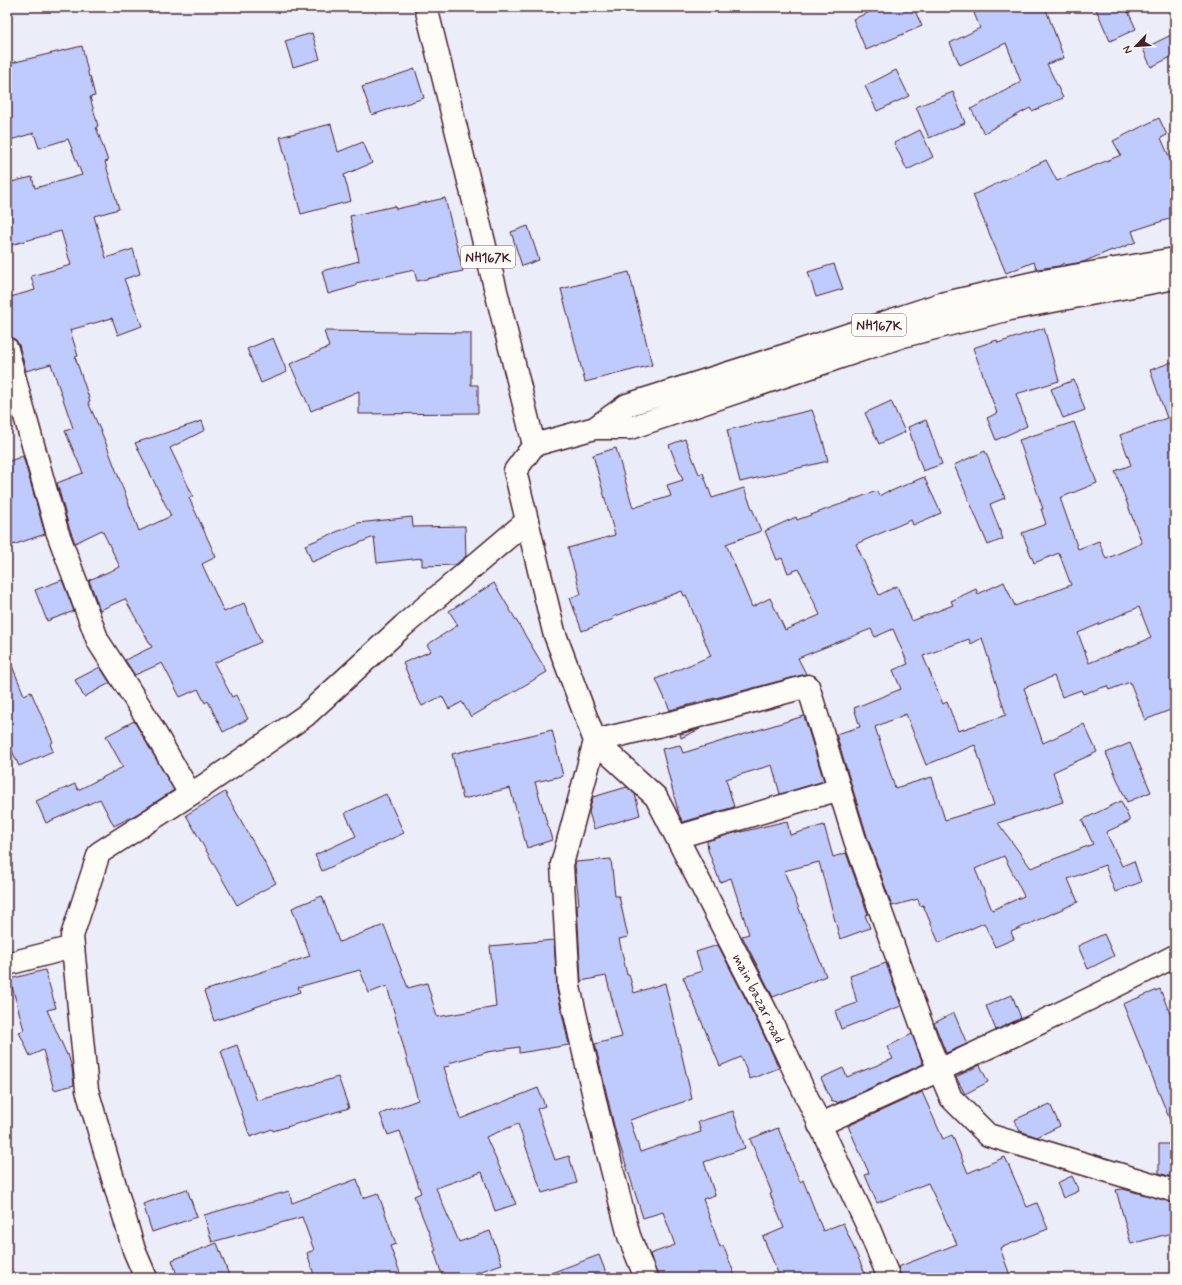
<svg xmlns="http://www.w3.org/2000/svg" width="1182" height="1285" font-family="Mynerve,sans-serif">
<rect width="100%" height="100%" fill="#ebedf9"/>
<filter id="ink" filterUnits="userSpaceOnUse"><feTurbulence type="fractalNoise" baseFrequency=".025" numOctaves="2"/><feDisplacementMap in="SourceGraphic" scale="8" xChannelSelector="R" yChannelSelector="G"/><feConvolveMatrix kernelMatrix="1 2 1 2 8 2 1 2 1" color-interpolation-filters="sRGB"/></filter>
<g filter="url(#ink)">
<!-- building -->
<path fill="#c0cbfd" stroke="#4a1f2b" fill-rule="evenodd" d="M 868,7 L 913,7 L 922,26 L 866,50 L 853,19 L 870,12 Z
M 988,7 L 1045,7 L 1064,58 L 1047,64 L 1063,98 L 1032,111 L 1030,108 L 984,133 L 971,109 L 1021,82 L 1006,43 L 960,65 L 950,43 L 980,28 L 974,13 Z
M 1095,7 L 1126,7 L 1136,29 L 1110,41 Z
M 312,33 L 320,59 L 293,67 L 285,41 Z
M 1175,33 L 1175,55 L 1151,67 L 1143,49 Z
M 82,46 L 89,77 L 90,76 L 95,96 L 90,97 L 98,126 L 96,127 L 108,161 L 105,162 L 119,209 L 94,216 L 106,258 L 133,249 L 140,274 L 124,279 L 142,326 L 118,335 L 112,318 L 70,330 L 78,356 L 75,357 L 90,401 L 88,402 L 105,441 L 139,531 L 171,516 L 135,443 L 202,421 L 205,430 L 170,448 L 193,496 L 189,498 L 216,557 L 202,564 L 224,612 L 244,603 L 261,642 L 214,663 L 232,697 L 236,695 L 248,719 L 223,732 L 208,701 L 205,703 L 198,689 L 180,697 L 162,663 L 135,675 L 125,660 L 152,647 L 125,599 L 100,610 L 89,580 L 120,567 L 102,530 L 75,543 L 69,527 L 57,483 L 83,473 L 65,431 L 73,428 L 51,364 L 26,371 L 19,345 L 16,340 L 11,337 L 7,337 L 7,298 L 35,290 L 31,276 L 71,265 L 61,231 L 7,246 L 7,183 L 32,177 L 35,188 L 82,175 L 68,139 L 39,148 L 34,133 L 7,141 L 7,64 Z
M 415,69 L 424,98 L 372,115 L 362,87 Z
M 896,70 L 909,96 L 877,111 L 865,86 Z
M 953,92 L 965,123 L 929,138 L 916,107 Z
M 1159,118 L 1167,135 L 1161,138 L 1175,170 L 1175,217 L 1132,231 L 1136,242 L 1113,251 L 1112,250 L 1083,262 L 1065,265 L 1064,263 L 1059,266 L 1037,269 L 1034,262 L 1006,273 L 973,195 L 1046,160 L 1057,181 L 1121,155 L 1113,141 Z
M 331,124 L 338,152 L 363,142 L 372,163 L 344,175 L 351,201 L 301,214 L 280,137 Z
M 920,130 L 933,157 L 907,170 L 894,143 Z
M 445,198 L 463,271 L 417,281 L 414,270 L 356,283 L 356,286 L 328,294 L 322,271 L 359,261 L 350,216 L 395,206 L 396,209 Z
M 528,226 L 539,260 L 522,266 L 511,232 Z
M 834,264 L 843,289 L 816,297 L 808,272 Z
M 629,272 L 652,365 L 585,382 L 561,289 Z
M 1044,328 L 1059,381 L 1016,394 L 1027,426 L 996,440 L 987,418 L 997,413 L 973,348 L 997,340 L 998,343 Z
M 324,331 L 471,333 L 471,385 L 478,385 L 478,413 L 359,414 L 359,391 L 311,411 L 290,364 L 329,347 Z
M 273,338 L 287,372 L 261,383 L 247,349 Z
M 1175,361 L 1175,708 L 1145,720 L 1130,682 L 1109,690 L 1107,686 L 1083,694 L 1081,690 L 1062,697 L 1054,676 L 1024,688 L 1043,743 L 1084,724 L 1097,752 L 1053,772 L 1063,802 L 998,823 L 1031,868 L 1093,844 L 1082,820 L 1121,801 L 1130,821 L 1106,832 L 1122,866 L 1134,861 L 1141,882 L 1115,892 L 1105,865 L 1068,879 L 1078,902 L 1011,932 L 1014,939 L 995,947 L 984,923 L 939,943 L 923,905 L 920,906 L 918,899 L 892,906 L 867,836 L 836,734 L 860,727 L 854,708 L 901,689 L 893,670 L 908,664 L 893,629 L 875,637 L 871,629 L 798,658 L 806,674 L 670,710 L 656,679 L 711,656 L 686,595 L 684,596 L 682,591 L 613,617 L 614,619 L 582,631 L 570,598 L 581,594 L 568,548 L 615,535 L 593,455 L 616,448 L 633,508 L 671,496 L 667,485 L 683,480 L 669,445 L 685,439 L 699,474 L 703,473 L 712,498 L 744,488 L 761,531 L 726,544 L 752,607 L 770,598 L 785,630 L 820,615 L 799,569 L 788,573 L 782,558 L 777,560 L 765,531 L 796,517 L 797,520 L 877,491 L 879,496 L 888,491 L 889,492 L 924,477 L 941,513 L 913,525 L 911,520 L 856,544 L 879,595 L 897,586 L 912,621 L 953,605 L 951,601 L 976,589 L 978,594 L 1004,582 L 1015,606 L 1071,585 L 1059,553 L 1034,563 L 1022,533 L 1046,524 L 1041,509 L 1043,509 L 1019,440 L 1074,422 L 1097,483 L 1060,498 L 1078,549 L 1099,541 L 1106,559 L 1142,543 L 1115,471 L 1131,465 L 1120,435 L 1167,418 L 1150,370 ZM 1139,607 L 1151,638 L 1089,663 L 1078,633 ZM 982,638 L 1006,715 L 958,731 L 947,702 L 943,704 L 923,656 L 969,639 L 971,644 ZM 906,714 L 926,765 L 975,745 L 994,805 L 945,820 L 932,777 L 895,788 L 875,727 ZM 1004,856 L 1024,896 L 992,910 L 975,869 Z
M 1074,380 L 1085,410 L 1063,418 L 1051,389 Z
M 891,401 L 905,432 L 879,444 L 865,413 Z
M 812,410 L 823,441 L 828,461 L 740,482 L 727,430 Z
M 926,420 L 942,464 L 923,471 L 908,427 Z
M 985,451 L 1005,498 L 990,504 L 1003,539 L 988,545 L 954,465 Z
M 23,456 L 45,534 L 7,547 L 7,462 Z
M 412,517 L 413,527 L 465,526 L 466,556 L 455,565 L 422,566 L 422,558 L 377,563 L 374,537 L 312,562 L 305,545 L 358,523 Z
M 62,580 L 74,611 L 47,621 L 35,590 Z
M 494,583 L 547,672 L 471,717 L 462,702 L 449,709 L 442,696 L 422,706 L 414,691 L 415,691 L 403,663 L 431,651 L 427,645 L 458,625 L 449,611 Z
M 7,656 L 8,656 L 24,695 L 31,692 L 53,742 L 50,744 L 53,751 L 19,766 L 7,740 Z
M 100,667 L 110,683 L 84,697 L 75,680 Z
M 804,716 L 824,781 L 780,794 L 772,765 L 726,779 L 734,807 L 683,822 L 679,815 L 662,749 L 680,745 L 683,753 Z
M 134,721 L 174,790 L 137,814 L 114,826 L 100,799 L 46,823 L 36,801 L 75,784 L 78,790 L 123,767 L 106,736 Z
M 700,729 L 681,738 L 680,734 L 698,729 Z
M 552,730 L 563,776 L 535,782 L 552,840 L 527,848 L 510,788 L 463,799 L 452,754 Z
M 1130,743 L 1151,792 L 1127,802 L 1106,753 Z
M 627,787 L 635,794 L 640,815 L 594,829 L 589,812 L 593,797 Z
M 225,792 L 276,883 L 237,905 L 186,815 Z
M 386,794 L 404,833 L 322,871 L 315,855 L 356,836 L 345,813 Z
M 787,821 L 790,835 L 824,825 L 833,857 L 846,853 L 868,914 L 865,915 L 870,928 L 840,939 L 819,862 L 784,871 L 826,976 L 773,997 L 742,936 L 749,934 L 731,878 L 720,882 L 708,850 L 707,841 L 741,831 L 741,832 Z
M 611,859 L 615,896 L 619,896 L 628,937 L 619,939 L 627,975 L 629,974 L 634,993 L 665,983 L 692,1099 L 630,1120 L 640,1152 L 701,1132 L 698,1122 L 733,1111 L 745,1148 L 704,1162 L 715,1195 L 703,1199 L 720,1247 L 723,1245 L 736,1278 L 658,1278 L 650,1254 L 675,1245 L 663,1212 L 643,1218 L 615,1130 L 595,1044 L 622,1037 L 606,976 L 581,981 L 577,905 L 579,904 L 575,865 L 576,862 Z
M 322,896 L 339,942 L 384,925 L 408,988 L 427,983 L 437,1017 L 496,1007 L 490,946 L 554,940 L 557,990 L 569,1045 L 519,1053 L 519,1047 L 488,1052 L 449,1063 L 450,1066 L 444,1067 L 460,1119 L 538,1088 L 545,1106 L 537,1109 L 555,1160 L 569,1156 L 577,1183 L 542,1193 L 518,1124 L 486,1137 L 516,1204 L 495,1211 L 482,1172 L 436,1188 L 459,1242 L 490,1231 L 502,1264 L 461,1278 L 443,1278 L 434,1251 L 436,1250 L 414,1196 L 421,1193 L 400,1131 L 388,1135 L 380,1114 L 418,1100 L 387,986 L 369,993 L 360,970 L 298,987 L 300,992 L 214,1021 L 204,991 L 310,956 L 292,908 Z
M 1104,934 L 1114,956 L 1088,969 L 1078,946 Z
M 718,945 L 760,1027 L 779,1068 L 750,1079 L 741,1057 L 720,1066 L 683,977 L 702,971 L 696,952 Z
M 886,963 L 901,1006 L 841,1029 L 835,1011 L 857,1003 L 850,976 Z
M 45,970 L 56,1008 L 47,1010 L 67,1055 L 68,1054 L 72,1068 L 74,1085 L 54,1090 L 43,1050 L 30,1056 L 19,1032 L 24,1030 L 10,979 Z
M 1160,989 L 1175,1026 L 1174,1130 L 1123,1004 Z
M 1012,995 L 1021,1018 L 996,1030 L 986,1006 Z
M 954,1013 L 967,1044 L 946,1053 L 934,1023 Z
M 912,1034 L 923,1064 L 837,1103 L 836,1101 L 832,1102 L 821,1078 L 843,1068 L 847,1077 L 893,1059 L 887,1047 Z
M 237,1045 L 257,1101 L 338,1077 L 349,1108 L 273,1131 L 272,1129 L 250,1137 L 221,1051 Z
M 980,1065 L 988,1082 L 965,1094 L 956,1077 Z
M 922,1092 L 943,1139 L 952,1135 L 968,1173 L 1005,1157 L 1027,1207 L 1037,1203 L 1048,1229 L 1000,1248 L 1011,1278 L 901,1278 L 898,1267 L 957,1244 L 928,1183 L 877,1203 L 865,1175 L 869,1173 L 848,1126 Z
M 1050,1104 L 1060,1126 L 1037,1137 L 1020,1131 L 1014,1120 Z
M 778,1128 L 800,1182 L 803,1180 L 823,1231 L 843,1223 L 867,1278 L 780,1278 L 763,1237 L 784,1228 L 770,1194 L 772,1193 L 750,1139 Z
M 1159,1144 L 1175,1144 L 1175,1178 L 1159,1173 Z
M 1072,1176 L 1079,1191 L 1063,1198 L 1057,1183 Z
M 357,1179 L 363,1198 L 378,1193 L 396,1244 L 390,1246 L 402,1278 L 315,1278 L 307,1253 L 314,1250 L 302,1217 L 212,1242 L 204,1215 L 289,1191 L 292,1203 Z
M 187,1189 L 197,1217 L 152,1232 L 143,1204 Z
M 1123,1189 L 1175,1203 L 1175,1232 L 1131,1244 L 1116,1190 Z
M 217,1243 L 230,1278 L 178,1278 L 172,1260 Z
M 599,1255 L 608,1278 L 544,1278 L 543,1276 Z"/>
<g fill="none" stroke-linecap="round" stroke-linejoin="round">
<!-- minor casing -->
<g stroke="#4a1f2b" stroke-width="25">
<g id="minor">
<path d="M 7,349 L 18,391 L 57,531 L 98,641 L 142,710 L 190,794"/>
<path d="M 534,445 L 515,471 L 554,632 L 595,741 L 562,864 L 569,987 L 598,1114 L 629,1236 L 646,1278"/>
<path d="M 595,741 L 695,717 L 808,686 L 855,840 L 928,1043 L 951,1098 L 988,1135 L 1175,1191"/>
<path id="s1" d="M 595,741 L 656,797 L 771,1021 L 869,1229 L 889,1278"/>
<path d="M 677,837 L 840,789"/>
<path d="M 7,964 L 73,947"/>
<path d="M 819,1125 C 939,1071 1059,1016 1175,956"/>
<path d="M 146,1278 L 134,1250 L 87,1090 L 72,936 L 99,853 L 205,785 L 305,716 L 403,626 L 527,521"/>
</g>
</g>
<!-- trunk casing -->
<g stroke="#4a1f2b" stroke-width="25">
<path id="trunk" d="M 426,7 L 534,445 L 595,428 L 630,428 L 903,336 L 1010,309 L 1175,278
M 595,428 L 627,405 L 799,351 L 941,304 L 1038,282 L 1175,259"/>
</g>
<!-- minor -->
<use href="#minor" stroke="#fdfcf7" stroke-width="22"/>
<!-- trunk -->
<use href="#trunk" stroke="#fdfcf7" stroke-width="22"/>
</g>
</g>
<g text-anchor="middle" stroke-width="3" stroke-linejoin="round" paint-order="stroke">
<!-- shield labels -->
<g fill="#fdfcf7" stroke="#806168" stroke-width="1">
<rect x="461" y="246" width="54" height="22" rx="3"/>
<rect x="852" y="314" width="54" height="22" rx="3"/>
</g>
<g font-size="13" font-weight="bold" fill="#4a1f2b">
<text x="488" y="262">NH167K</text>
<text x="879" y="330">NH167K</text>
</g>
<!-- street labels -->
<g font-size="14" fill="#4a1f2b" stroke="#fdfcf7">
<text dy="5" stroke="none"><textPath href="#s1" startOffset="309">main bazar road</textPath></text>
</g>
</g>
<!-- margin -->
<rect width="1182" height="1285" fill="none" stroke="#fdfcf7" stroke-width="24"/>
<rect x="12" y="12" width="1158" height="1261" fill="none" stroke="#4a1f2b" stroke-width="1.5" filter="url(#ink)"/>
<!-- north arrow -->
<g transform="translate(1136 46) rotate(245)" stroke="#fdfcf7" stroke-width="3" paint-order="stroke">
<path d="M0-3L7 15L0 10L-7 15Z" fill="#4a1f2b"/>
<text y="-6" font-size="11" font-weight="bold" text-anchor="middle" fill="#4a1f2b">N</text>
</g>
</svg>
